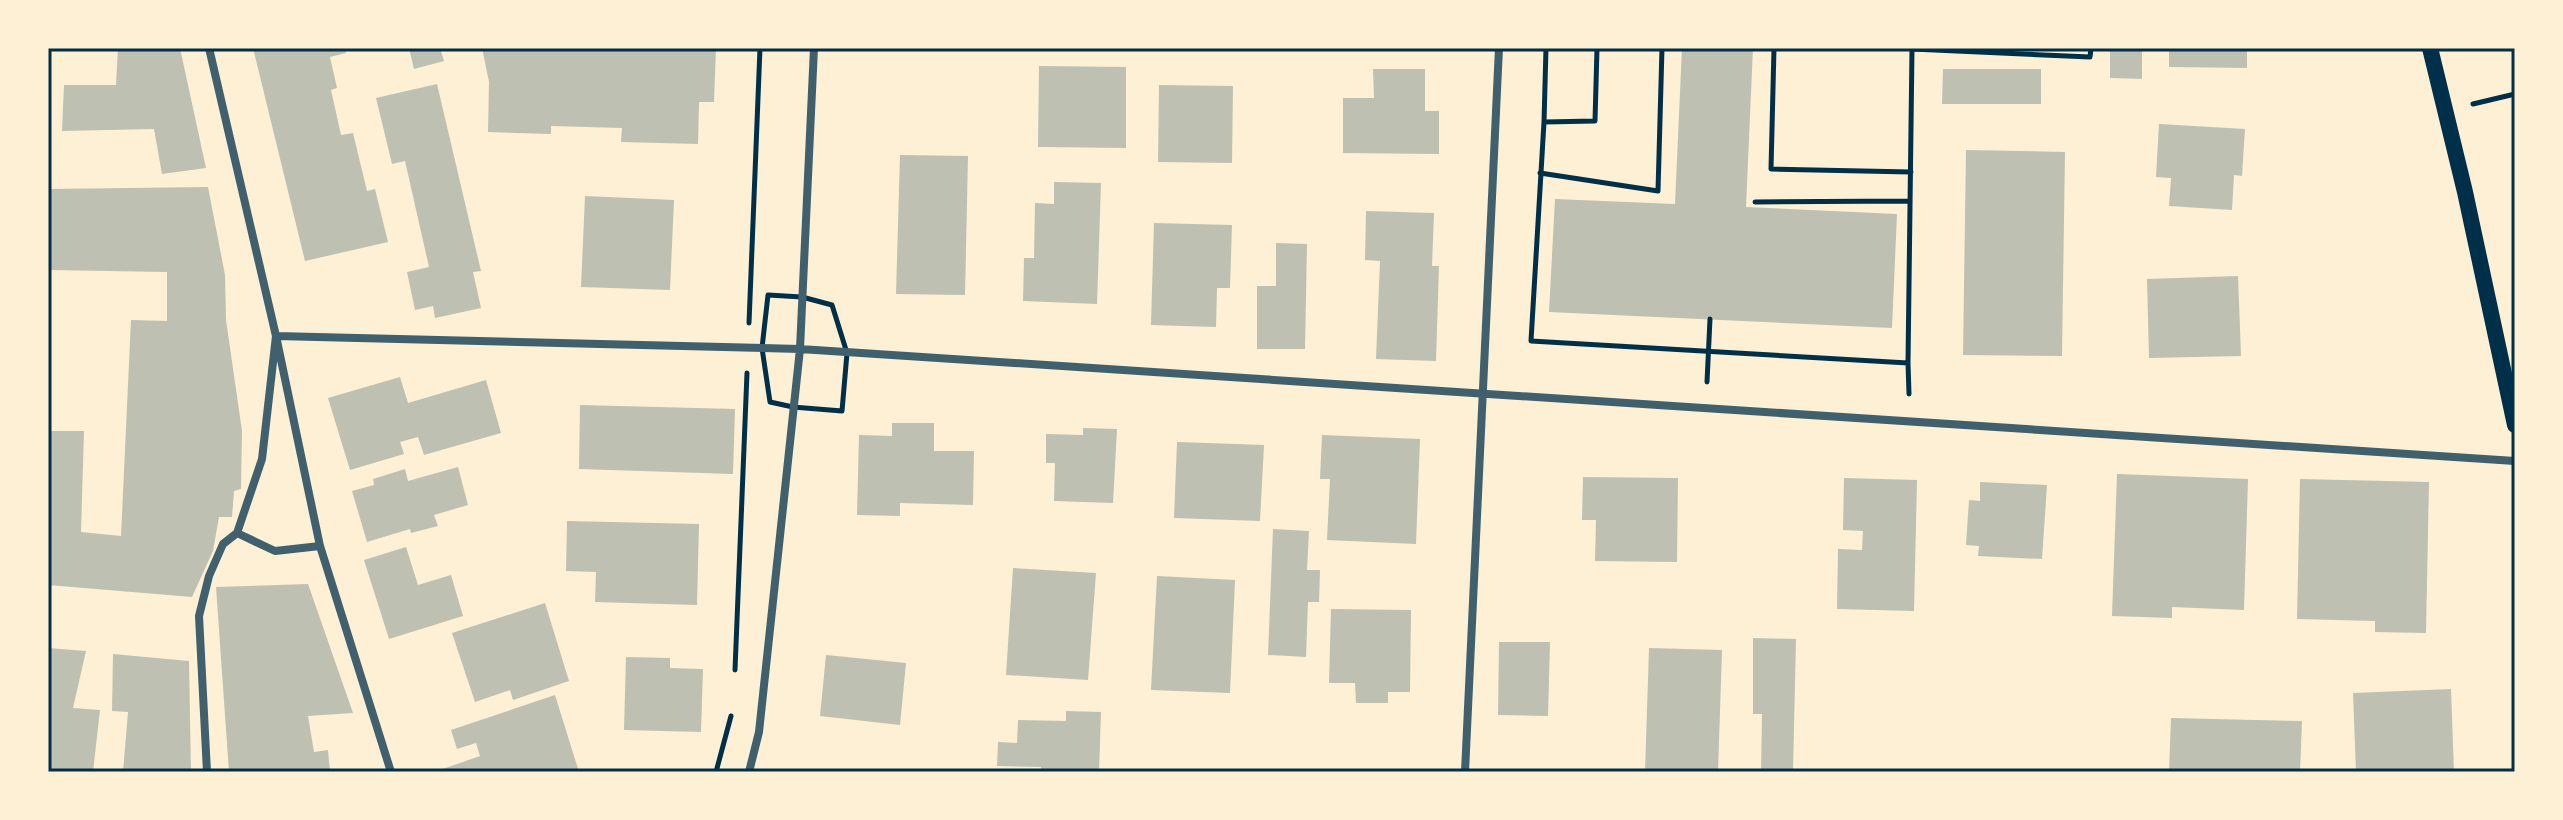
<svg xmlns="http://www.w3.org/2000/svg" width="2563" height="820" font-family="'Open Sans',sans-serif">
<rect width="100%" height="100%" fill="#fdf0d5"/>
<!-- building -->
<path fill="#bec0b2" d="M 118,48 L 180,48 L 206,168 L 162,174 L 154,129 L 62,131 L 64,85 L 116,85 Z
M 253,48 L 345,48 L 346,53 L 330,57 L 337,88 L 331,90 L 341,135 L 353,133 L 367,191 L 375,189 L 388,242 L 305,261 Z
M 409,48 L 440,48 L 444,61 L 414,69 Z
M 482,48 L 716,48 L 714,102 L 699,102 L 698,144 L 621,142 L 622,128 L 551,126 L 551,134 L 488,132 L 489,82 Z
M 1682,48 L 1753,48 L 1746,207 L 1897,214 L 1892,328 L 1549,312 L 1555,199 L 1675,204 Z
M 2110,48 L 2142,48 L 2142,79 L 2110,78 Z
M 2169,48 L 2247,48 L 2247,68 L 2169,67 Z
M 1039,66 L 1126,67 L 1126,148 L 1038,147 Z
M 1373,69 L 1425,69 L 1425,111 L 1439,111 L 1439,154 L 1343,153 L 1343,98 L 1374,98 Z
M 1943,69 L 2041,69 L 2041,104 L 1942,104 Z
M 437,84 L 481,271 L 473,272 L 481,308 L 435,318 L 433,306 L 415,310 L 407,272 L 429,267 L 405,161 L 392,164 L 376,98 Z
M 1159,85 L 1233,86 L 1232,163 L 1158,162 Z
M 2159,124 L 2245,129 L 2242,176 L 2234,175 L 2232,210 L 2169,206 L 2171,178 L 2156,177 Z
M 1966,150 L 2065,152 L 2062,356 L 1963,355 Z
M 900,155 L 968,156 L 965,295 L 896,294 Z
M 1054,182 L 1101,183 L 1097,304 L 1023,301 L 1024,258 L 1034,258 L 1035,203 L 1054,204 Z
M 208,187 L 225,275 L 226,320 L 242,431 L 241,489 L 234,491 L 232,517 L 219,517 L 213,551 L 192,597 L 48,585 L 48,431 L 84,431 L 81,532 L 121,536 L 131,320 L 167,321 L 167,272 L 48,270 L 48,189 Z
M 585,196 L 674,200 L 670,290 L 581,287 Z
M 1366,211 L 1434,213 L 1432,266 L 1439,266 L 1436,361 L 1376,359 L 1380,261 L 1365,260 Z
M 1154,223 L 1232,225 L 1230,288 L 1217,288 L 1216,327 L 1151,325 Z
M 1276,243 L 1307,244 L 1305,349 L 1257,349 L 1257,286 L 1276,286 Z
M 2238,276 L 2241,356 L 2149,358 L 2147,279 Z
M 400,377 L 408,403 L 486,380 L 501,433 L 424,455 L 418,437 L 400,442 L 404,454 L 350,470 L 328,398 Z
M 580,405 L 735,409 L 733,474 L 579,469 Z
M 892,423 L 934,423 L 934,451 L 974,451 L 973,505 L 900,503 L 900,516 L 857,515 L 859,435 L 892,436 Z
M 1083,428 L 1117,429 L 1113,503 L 1054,501 L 1055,463 L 1046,463 L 1046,434 L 1083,435 Z
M 1322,435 L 1420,439 L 1416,544 L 1327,540 L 1330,479 L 1320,479 Z
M 1177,442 L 1264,445 L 1260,521 L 1174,518 Z
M 458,467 L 468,505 L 434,515 L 438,526 L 411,533 L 410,529 L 367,542 L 352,491 L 374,485 L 373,479 L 405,469 L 408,481 Z
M 2117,474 L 2248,479 L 2244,610 L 2172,607 L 2172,618 L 2112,616 Z
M 1583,477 L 1678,478 L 1677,562 L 1595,561 L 1596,520 L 1582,520 Z
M 1844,478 L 1917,480 L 1914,611 L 1837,609 L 1838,549 L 1862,550 L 1863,531 L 1843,530 Z
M 2300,479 L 2429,482 L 2426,633 L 2375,632 L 2375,621 L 2297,619 Z
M 1980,482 L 2047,485 L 2042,559 L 1978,556 L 1979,546 L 1966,545 L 1969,500 L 1980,501 Z
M 567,521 L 699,524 L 697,605 L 595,602 L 596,572 L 566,571 Z
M 1273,529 L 1309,531 L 1307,570 L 1320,570 L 1319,602 L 1308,602 L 1306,657 L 1268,655 Z
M 406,547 L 418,585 L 451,575 L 463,616 L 389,639 L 364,560 Z
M 1013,568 L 1096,573 L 1088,680 L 1006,675 Z
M 1157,576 L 1235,580 L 1230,693 L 1151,690 Z
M 308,584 L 353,713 L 308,716 L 314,752 L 328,750 L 330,772 L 229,772 L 216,587 Z
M 545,603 L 569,681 L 513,700 L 510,690 L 475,702 L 452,633 Z
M 1331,609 L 1411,610 L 1410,692 L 1388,692 L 1388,703 L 1356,703 L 1355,683 L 1329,683 Z
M 1753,638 L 1796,639 L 1793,772 L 1761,772 L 1762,714 L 1753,714 Z
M 1499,642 L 1550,642 L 1548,716 L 1498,715 Z
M 48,648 L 86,651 L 73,708 L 100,710 L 93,772 L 48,772 Z
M 1649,648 L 1722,650 L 1718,772 L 1645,772 Z
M 113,654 L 189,661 L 191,772 L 123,772 L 128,712 L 112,711 Z
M 826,655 L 906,663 L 900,725 L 820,716 Z
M 626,657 L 670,658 L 670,668 L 703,669 L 701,732 L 624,730 Z
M 2451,689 L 2454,772 L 2356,772 L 2353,693 Z
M 555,695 L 579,772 L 434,772 L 480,756 L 476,743 L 457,749 L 451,730 Z
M 1066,711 L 1101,712 L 1099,772 L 1041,772 L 1041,767 L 997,766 L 998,742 L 1017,743 L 1018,720 L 1066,721 Z
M 2171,718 L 2302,721 L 2300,772 L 2169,772 Z"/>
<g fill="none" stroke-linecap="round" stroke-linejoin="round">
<!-- path -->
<path stroke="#003049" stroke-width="5" d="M 1597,48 L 1595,121 L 1544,122 L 1531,341 L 1908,363 L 1912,49 L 2090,57 L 2091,48
M 1774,48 L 1771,169 L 1911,172
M 2473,104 L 2515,94
M 1544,122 L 1546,48
M 1540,173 L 1658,191 L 1662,48
M 1755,202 L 1910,201
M 768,295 L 802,297 L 832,305 L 847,353 L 842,411 L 793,407 L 770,402 L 762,348 Z
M 749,323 L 760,48
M 1908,363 L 1909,394
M 1707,382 L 1710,319
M 735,670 L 747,373
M 716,772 L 731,716"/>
<!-- minor -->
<path stroke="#3f606c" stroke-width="8" d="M 209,48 L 276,336 L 320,546 L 391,772
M 237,533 L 275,551 L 320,546
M 207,772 L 199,616 L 209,576 L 223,544 L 237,533 L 262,459 L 276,336 L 800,349 L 2515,461
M 749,772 L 759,732 L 800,349 L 814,48
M 1465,772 L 1499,48"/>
<!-- secondary -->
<path stroke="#003049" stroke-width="16" d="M 2430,48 L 2465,192 L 2515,425"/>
</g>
<!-- border -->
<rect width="2563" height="820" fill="none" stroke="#fdf0d5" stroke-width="100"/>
<rect x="50" y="50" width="2463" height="720" fill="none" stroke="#003049" stroke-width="3"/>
</svg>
